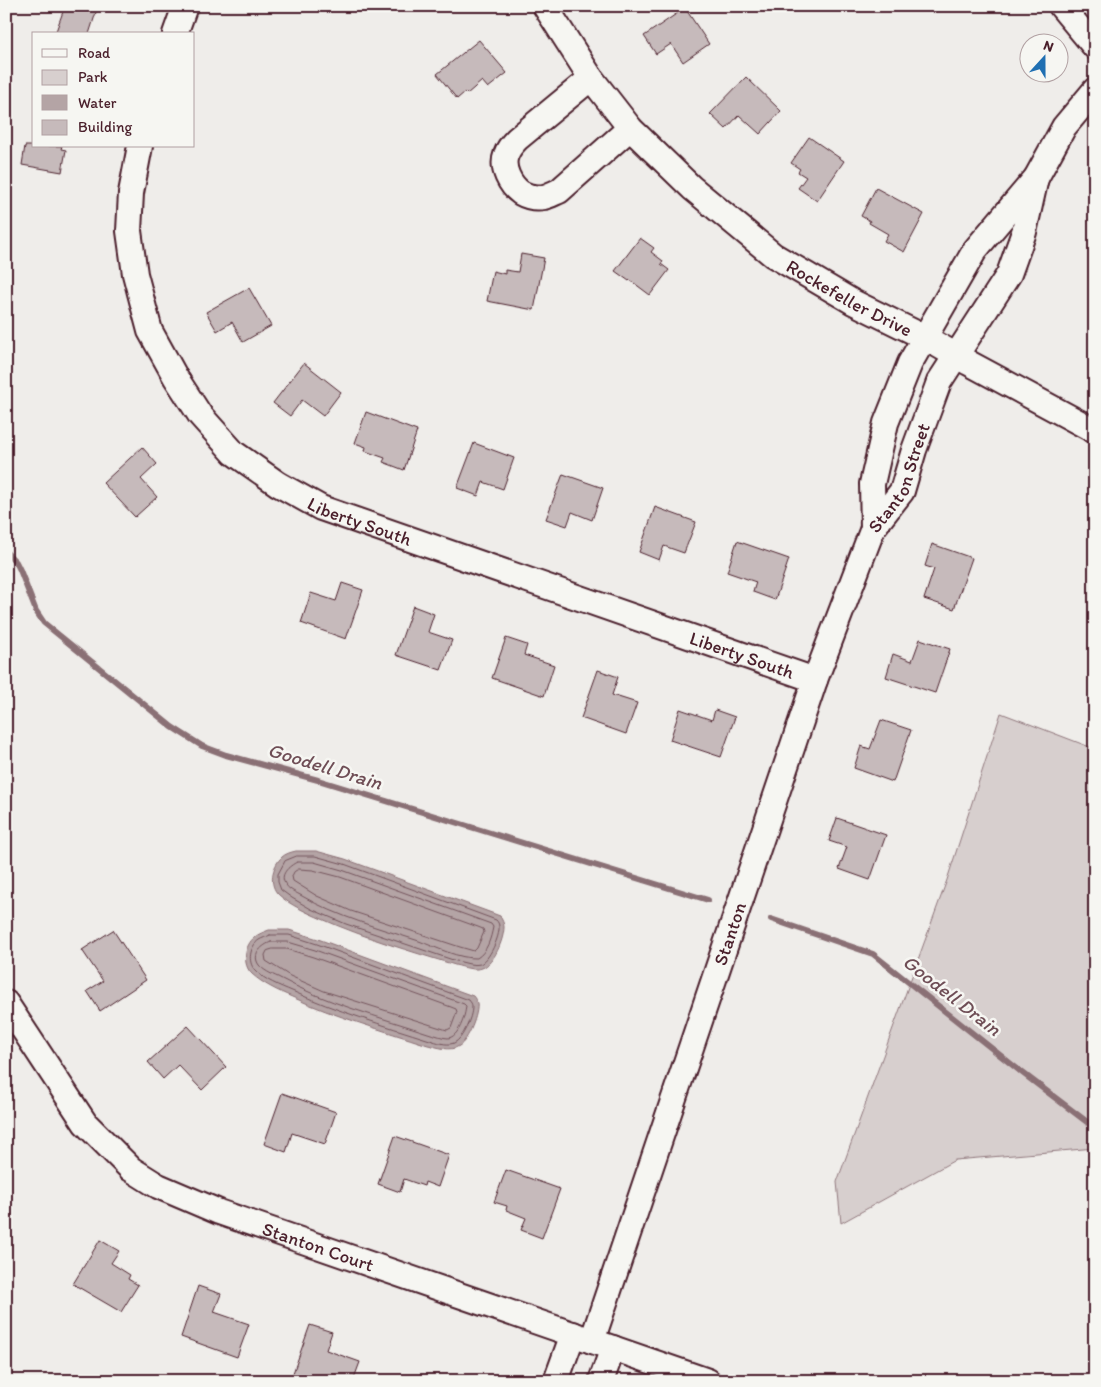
<svg xmlns="http://www.w3.org/2000/svg" width="1101" height="1387" font-family="Itim,sans-serif">
<rect width="100%" height="100%" fill="#efedea"/>
<filter id="ink" filterUnits="userSpaceOnUse"><feTurbulence type="fractalNoise" baseFrequency=".02" numOctaves="2"/><feDisplacementMap in="SourceGraphic" scale="10" xChannelSelector="R" yChannelSelector="G"/><feConvolveMatrix kernelMatrix="1 2 1 2 8 2 1 2 1" color-interpolation-filters="sRGB"/></filter>
<g filter="url(#ink)">
<!-- green -->
<path fill="#d7cfce" stroke="#90777c" d="M 1001,713 L 1095,749 L 1095,1148 L 955,1160 L 841,1223 L 837,1182 L 947,880 Z"/>
<!-- water -->
<path fill="#b4a4a5" stroke="#8a6f74" d="M 296,851 L 316,851 L 345,859 L 500,916 C 502,920 504,923 504,927 C 504,939 494,964 482,968 C 474,971 464,967 455,965 C 410,951 365,938 322,919 C 308,913 290,905 279,895 C 268,885 272,866 282,857 C 285,854 291,852 296,851 Z
M 269,930 L 289,930 L 318,939 L 473,996 C 475,998 476,1001 477,1003 C 479,1013 468,1041 459,1046 C 450,1052 438,1047 428,1045 C 382,1030 336,1017 292,997 C 278,991 263,984 252,974 C 242,965 244,945 255,937 C 258,934 264,932 269,930 Z"/>
<g fill="none" stroke-linecap="round" stroke-linejoin="round">
<!-- shore -->
<path stroke="#74545c" stroke-width="1" d="M 297,856 L 315,856 L 344,864 L 496,920 C 498,922 499,924 499,927 C 500,936 489,961 480,964 C 472,966 464,962 456,961 L 346,924 L 311,909 L 292,898 L 281,890 L 278,882 L 278,874 L 285,861 Z
M 297,862 L 314,862 L 342,870 L 491,924 L 493,927 C 491,938 487,952 477,958 C 460,959 435,947 419,941 C 379,928 338,917 302,896 C 297,893 289,890 286,885 C 278,875 289,866 297,862 Z
M 299,869 L 313,870 L 340,877 L 478,927 L 483,929 L 484,932 L 477,948 L 474,951 L 460,947 L 351,911 L 317,896 L 293,881 L 292,876 L 294,872 Z
M 270,935 L 289,935 L 317,944 L 469,1000 C 471,1003 472,1003 472,1007 C 472,1017 463,1039 454,1043 C 446,1046 437,1042 430,1040 C 383,1025 336,1011 292,991 C 280,986 264,980 255,970 C 247,962 250,946 259,940 C 262,938 267,937 270,935 Z
M 271,942 L 288,942 L 315,950 L 464,1004 L 466,1006 C 465,1016 459,1037 448,1038 C 443,1038 436,1035 431,1034 C 380,1017 325,1003 278,977 C 271,974 263,970 259,965 C 251,954 263,945 271,942 Z
M 273,949 L 287,949 L 313,957 L 451,1007 L 456,1009 L 457,1012 L 451,1028 L 447,1030 L 324,991 L 290,976 L 266,961 L 265,955 L 267,951 Z"/>
<!-- stream -->
<path stroke="#8a6f74" stroke-width="6" d="M 6,552 L 16,562 L 20,570 L 36,611 L 44,623 L 172,727 L 202,746 L 226,755 L 318,780 L 708,900
M 771,919 L 873,954 L 1020,1071 L 1095,1128"/>
</g>
<!-- building -->
<path fill="#c6babb" stroke="#4a1f2b" d="M 65,6 L 98,6 L 89,34 L 55,34 Z
M 685,8 L 709,44 L 683,62 L 671,44 L 656,54 L 644,36 Z
M 479,40 L 507,73 L 488,88 L 482,81 L 467,94 L 465,92 L 457,99 L 437,74 Z
M 746,77 L 781,111 L 760,134 L 739,115 L 726,129 L 710,114 Z
M 809,137 L 844,161 L 817,201 L 798,188 L 806,177 L 798,172 L 800,169 L 791,163 Z
M 25,146 L 62,146 L 61,149 L 66,150 L 62,172 L 22,165 Z
M 876,188 L 924,214 L 904,252 L 884,241 L 888,234 L 869,223 L 870,221 L 861,216 Z
M 640,238 L 654,248 L 651,252 L 663,261 L 661,264 L 669,270 L 650,295 L 630,280 L 629,281 L 615,271 Z
M 521,254 L 544,258 L 534,310 L 487,301 L 493,271 L 505,274 L 505,270 L 518,272 Z
M 249,288 L 271,326 L 243,342 L 232,322 L 217,331 L 206,312 Z
M 304,363 L 341,392 L 323,416 L 302,400 L 290,416 L 273,403 Z
M 366,412 L 417,431 L 404,470 L 383,462 L 385,458 L 365,451 L 366,447 L 355,443 Z
M 474,443 L 514,458 L 503,489 L 483,482 L 478,496 L 457,488 Z
M 142,447 L 157,464 L 141,479 L 157,497 L 135,517 L 103,483 Z
M 563,474 L 603,488 L 592,520 L 572,512 L 567,526 L 546,519 Z
M 655,507 L 696,522 L 684,553 L 664,546 L 659,560 L 639,552 Z
M 737,541 L 789,559 L 775,600 L 753,592 L 756,582 L 727,572 Z
M 932,544 L 972,558 L 954,609 L 924,599 L 934,569 L 925,566 Z
M 342,583 L 363,590 L 346,639 L 301,623 L 311,593 L 336,601 Z
M 413,606 L 434,614 L 428,632 L 452,640 L 441,670 L 396,655 Z
M 506,638 L 527,645 L 524,655 L 554,665 L 544,696 L 492,678 Z
M 920,639 L 950,649 L 935,693 L 886,677 L 893,654 L 912,661 Z
M 598,670 L 618,677 L 612,695 L 637,703 L 626,734 L 581,718 Z
M 680,709 L 712,720 L 715,710 L 735,717 L 721,757 L 670,740 Z
M 881,720 L 911,730 L 893,782 L 854,768 L 861,746 L 870,749 Z
M 837,818 L 886,835 L 870,880 L 839,869 L 847,847 L 829,841 Z
M 113,930 L 146,980 L 100,1011 L 87,991 L 103,981 L 82,950 Z
M 188,1026 L 226,1067 L 202,1090 L 178,1065 L 163,1079 L 148,1062 Z
M 282,1093 L 336,1112 L 325,1144 L 292,1133 L 286,1152 L 264,1144 Z
M 395,1136 L 449,1155 L 438,1187 L 425,1182 L 424,1186 L 404,1179 L 400,1192 L 378,1184 Z
M 506,1170 L 560,1189 L 542,1238 L 521,1230 L 526,1218 L 506,1210 L 507,1206 L 494,1202 Z
M 100,1240 L 119,1251 L 111,1263 L 130,1275 L 128,1279 L 138,1285 L 121,1312 L 73,1284 Z
M 198,1286 L 221,1294 L 214,1312 L 249,1324 L 237,1357 L 181,1337 Z
M 310,1325 L 332,1332 L 326,1350 L 360,1362 L 353,1381 L 307,1381 L 292,1376 Z"/>
<g fill="none" stroke-linecap="round" stroke-linejoin="round">
<!-- minor casing -->
<g stroke="#4a1f2b" stroke-width="28">
<g id="minor">
<path id="s1" d="M 545,6 L 591,78 L 630,128 L 692,188 L 773,255 L 853,302 L 924,337 L 969,363 L 1095,431"/>
<path d="M 1061,6 L 1095,47"/>
<path d="M 175,34 L 185,6"/>
<path d="M 591,78 L 517,139 C 513,143 508,149 506,155 C 501,168 510,185 521,193 C 528,197 537,198 544,197 C 549,196 554,193 559,191 L 630,128"/>
<path id="s2" d="M 140,146 L 131,193 L 129,231 L 135,274 L 150,331 L 176,378 L 200,415 L 234,453 L 278,484 L 321,508 L 815,680"/>
<path d="M 873,528 L 872,484 L 886,423 L 910,363 L 975,250 L 1036,178 L 1064,127 L 1095,90"/>
<path id="s3" d="M 6,1003 L 85,1123 L 131,1169 L 158,1186 L 219,1212 L 708,1381"/>
<path id="s4" d="M 592,1341 L 815,680 L 873,528 L 902,491 L 914,450 L 939,382 L 1009,274 L 1024,232 L 1036,178"/>
<path d="M 556,1381 L 573,1334"/>
<path d="M 601,1381 L 613,1348"/>
</g>
</g>
<!-- minor -->
<use href="#minor" stroke="#f6f6f2" stroke-width="24"/>
</g>
</g>
<g text-anchor="middle" stroke-width="5" stroke-linejoin="round" paint-order="stroke">
<!-- street labels -->
<g font-size="19" fill="#4a1f2b" stroke="#f6f6f2">
<text dy="7" stroke="none"><textPath href="#s1" startOffset="428">Rockefeller Drive</textPath></text>
<text dy="7" stroke="none"><textPath href="#s4" startOffset="918">Stanton Street</textPath></text>
<text dy="7" stroke="none"><textPath href="#s2" startOffset="481">Liberty South</textPath></text>
<text dy="7" stroke="none"><textPath href="#s2" startOffset="886">Liberty South</textPath></text>
<text dy="7" stroke="none"><textPath href="#s4" startOffset="430">Stanton</textPath></text>
<text dy="7" stroke="none"><textPath href="#s3" startOffset="412">Stanton Court</textPath></text>
</g>
<!-- water labels -->
<g font-size="20" font-style="italic" fill="#6f4e56" stroke="#f6f6f2">
<text transform="translate(325 766) rotate(17)" y="7">Goodell Drain</text>
<text transform="translate(952 995) rotate(38)" y="7">Goodell Drain</text>
</g>
</g>
<!-- margin -->
<rect width="1101" height="1387" fill="none" stroke="#f6f6f2" stroke-width="25"/>
<rect x="12" y="12" width="1076" height="1362" fill="none" stroke="#4a1f2b" stroke-width="2" filter="url(#ink)"/>
<!-- legend -->
<rect x="32" y="32" width="162" height="115" fill="#f6f6f2" stroke="#b1a0a2"/>
<rect x="42" y="49" width="25" height="8" fill="#f6f6f2" stroke="#b1a0a2"/>
<text x="78" y="58" font-size="15" fill="#4a1f2b">Road</text>
<rect x="42" y="70" width="25" height="15" fill="#d7cfce" stroke="#b1a0a2"/>
<text x="78" y="82" font-size="15" fill="#4a1f2b">Park</text>
<rect x="42" y="95" width="25" height="15" fill="#b4a4a5" stroke="#b1a0a2"/>
<text x="78" y="108" font-size="15" fill="#4a1f2b">Water</text>
<rect x="42" y="120" width="25" height="15" fill="#c6babb" stroke="#b1a0a2"/>
<text x="78" y="132" font-size="15" fill="#4a1f2b">Building</text>
<!-- north arrow -->
<g transform="translate(1044 58) rotate(21)"><circle r="24" fill="#f6f6f2" stroke="#b1a0a2"/>
<path d="M0-4L9 19L0 12L-9 19Z" fill="#1f6fb2"/>
<text y="-8" font-size="14" font-weight="bold" text-anchor="middle" fill="#4a1f2b">N</text>
</g>
</svg>
